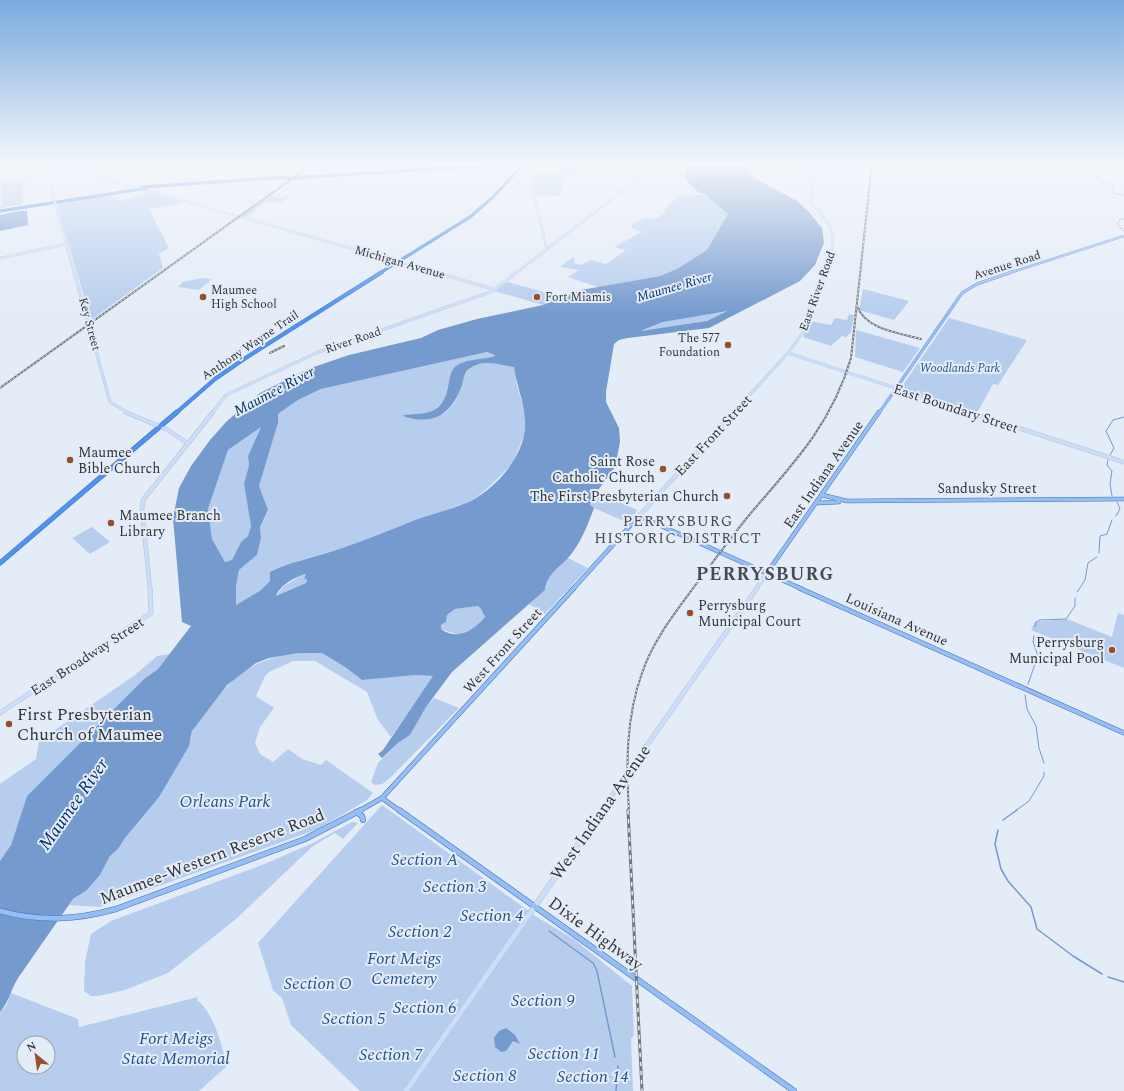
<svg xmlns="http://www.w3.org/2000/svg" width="1124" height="1091" font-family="Spectral,serif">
<rect width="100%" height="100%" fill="#e4ecf7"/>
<!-- green -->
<path fill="#b6cdee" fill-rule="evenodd" d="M 559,164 L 573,164 L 576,172 L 570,177 L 565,178 L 559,196 L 535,195 L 532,175 L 561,174 Z
M 22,180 L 23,204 L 0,208 L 2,206 L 1,184 Z
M 149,193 L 185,202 L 149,209 L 169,248 L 159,254 L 163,268 L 91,320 L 62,223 L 58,203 L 109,195 L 120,201 Z
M 287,195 L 291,196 L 280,203 L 265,203 L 246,217 L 242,216 L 271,196 L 280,198 Z
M 678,195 L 706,195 L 728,214 L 707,250 L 677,269 L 660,276 L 598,287 L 568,277 L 579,270 L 560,267 L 572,258 L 575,258 L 574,263 L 581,265 L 591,260 L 606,264 L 626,250 L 614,247 L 642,232 L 630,227 C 639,219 644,217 656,219 L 666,212 L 664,210 Z
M 202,278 L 212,279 L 199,290 L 178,287 L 183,282 Z
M 507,282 L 563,297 L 543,305 L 495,291 Z
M 863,289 L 909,301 L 894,320 L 859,310 Z
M 728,310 L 707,321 L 641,332 L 663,322 Z
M 849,314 L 854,315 L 851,332 L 846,337 L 842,336 L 831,346 L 803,337 L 809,321 L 831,325 L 835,318 L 847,320 Z
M 949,318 L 1027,340 L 998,385 L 993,384 L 977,413 L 901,388 Z
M 856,330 L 920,348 L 903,372 L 855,357 Z
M 487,352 L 495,356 C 483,360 463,358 454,369 C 450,374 449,381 448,387 C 442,414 429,413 404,415 C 414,419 420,419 430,418 C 464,414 457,375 472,367 C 485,360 500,364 514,366 L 517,385 L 526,418 L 524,435 L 513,463 L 489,487 L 473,500 L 350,546 L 301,560 L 290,565 L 261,590 L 236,605 L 236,586 L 239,570 L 257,555 L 261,538 L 260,527 L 268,511 L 259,486 L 278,423 L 278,414 L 298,400 L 321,389 Z
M 261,427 L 248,456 L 249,465 L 244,484 L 251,526 L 248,536 L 241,542 L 232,560 L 225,562 L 212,539 L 208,509 L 228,450 Z
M 597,492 L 637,510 L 634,516 L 626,522 L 594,508 L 590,505 L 593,497 Z
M 92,527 L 110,542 L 90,554 L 72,538 Z
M 568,558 L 588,568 L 545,614 L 529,604 L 545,590 L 548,578 Z
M 302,575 L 306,575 L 304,577 L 307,580 L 306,583 L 276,596 L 284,586 Z
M 478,606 L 481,609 L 485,617 L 471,631 L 459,635 L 441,629 L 441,625 L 446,622 L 447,615 L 455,609 Z
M 1118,613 L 1124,615 L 1124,668 L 1031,630 L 1035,622 L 1067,619 L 1112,637 Z
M 299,653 L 322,653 L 345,667 L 362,680 L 416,675 L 434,676 L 391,737 L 378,720 L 367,692 L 315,661 L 293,661 L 269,672 L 265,676 L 256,696 L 274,708 L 260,727 L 255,743 L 260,754 L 273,762 L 288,749 L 302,759 L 321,765 L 326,760 L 373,793 L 367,800 L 318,829 L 100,907 L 68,905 L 73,899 L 87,890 L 100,875 L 110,856 L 118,849 L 125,838 L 134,827 L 191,739 L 192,731 C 223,687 242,659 299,653 Z
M 170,654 L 158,669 L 144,679 L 27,796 L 11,845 L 0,861 L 0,784 L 36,759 L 39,741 L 135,675 L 157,656 Z
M 434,698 L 459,708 L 390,778 L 382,784 L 375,785 L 371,782 L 378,763 L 398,743 L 410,735 L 426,707 Z
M 382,805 L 537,917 L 575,940 L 632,986 L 634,1035 L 631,1039 L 633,1091 L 360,1091 L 291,1025 L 282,998 L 273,990 L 258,943 Z
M 352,822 L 358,823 L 343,839 L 335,833 L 313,846 L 236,919 L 168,973 L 125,990 L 98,996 L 91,996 L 84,991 L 85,962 L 91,934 L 111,921 L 262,865 L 313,843 Z
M 11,993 L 78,1019 L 79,1027 L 198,997 L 197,1000 C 214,1013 222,1046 227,1066 L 199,1091 L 0,1091 L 0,1012 L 6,1006 ZM 24,1043 L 48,1043 L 48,1067 L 24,1067 Z"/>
<!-- water -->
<path fill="#759ace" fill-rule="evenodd" d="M 684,163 L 748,163 L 747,167 L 754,178 L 797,201 L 808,211 L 822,228 L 824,243 L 815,265 L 800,281 L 709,328 L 628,338 L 619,340 L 614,344 L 606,392 L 606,402 L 619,428 L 620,442 L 615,467 L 593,497 L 590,505 L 594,508 C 588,524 580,545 568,558 C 558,569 547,574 545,590 L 452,672 L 426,707 L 410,735 L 398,743 L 382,758 L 378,754 L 383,750 L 433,676 L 416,675 L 362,680 L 345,667 L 322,653 L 299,653 L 269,658 L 256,663 L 227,685 L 192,731 L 189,746 L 159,797 L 125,838 L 118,849 L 110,856 L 100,875 L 87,890 L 73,899 L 18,978 C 11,989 9,1002 0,1012 L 0,861 L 11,845 L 27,796 L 144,679 L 158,669 L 191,626 L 182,622 L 173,518 L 179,488 L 191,466 L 210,440 L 227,421 L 260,393 L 308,369 L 349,355 L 421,338 L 438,330 L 477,319 L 543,305 L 581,290 L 660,276 L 677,269 L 707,250 L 728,214 L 706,195 L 697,191 L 684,178 L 686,167 ZM 727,311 L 707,321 L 641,331 L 663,322 ZM 487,352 L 494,355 L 495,356 C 483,360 462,358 453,369 C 450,374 449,381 448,387 C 442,415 428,413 403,415 L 405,417 C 436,425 451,414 462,385 C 464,378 464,371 472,367 C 484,359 500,365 514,367 C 517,389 529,413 524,435 C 519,461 496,487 473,500 C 456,508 436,513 418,519 C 390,530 362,542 333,551 C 312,558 290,562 270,572 L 270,581 L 261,590 L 236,605 L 236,586 L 239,570 L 257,555 L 261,538 L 260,527 L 268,510 L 259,486 L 278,423 L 278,414 L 298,400 L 321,389 ZM 261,427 L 248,456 L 249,465 L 244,484 L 251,526 L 248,536 L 241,542 L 232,560 L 225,562 L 212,539 L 208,509 L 228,450 ZM 306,574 L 304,578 L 307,580 L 306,583 L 276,596 C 279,586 296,576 306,574 ZM 478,606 L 481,609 L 485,617 C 473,631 457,641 441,629 L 441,625 L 446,622 L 447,615 L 455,609 Z
M 20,211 L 27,211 L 28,225 L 0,231 L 0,215 Z
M 506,1028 L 515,1035 L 520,1044 L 513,1041 L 506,1051 L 501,1052 L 495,1047 L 494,1038 L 499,1031 Z"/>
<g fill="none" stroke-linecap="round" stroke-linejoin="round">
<!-- stream-far1 -->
<path stroke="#759ace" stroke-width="1" d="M 1097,164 L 1096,167 L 1103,173 L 1098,176 L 1098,180 L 1114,187 L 1112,189 L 1113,193 L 1124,195
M 1124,219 L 1121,219 L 1117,224 L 1124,231
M 1110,455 L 1114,448 L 1106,431 L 1113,420 L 1124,417
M 1108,460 L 1107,465 L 1112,471 L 1110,484 L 1112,496
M 1116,516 L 1120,509 L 1117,502
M 1099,553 L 1100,536 L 1107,534 L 1112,520
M 1077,592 L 1085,580 L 1088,563 L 1097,557
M 1035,627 L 1036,622 L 1040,620 L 1066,619 L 1075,606 L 1075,598
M 1028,684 L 1038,656 L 1033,642 L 1034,636
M 1025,695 L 1027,709 L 1036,726 L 1039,748 L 1044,763
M 1015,811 L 1029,801 L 1044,776 L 1044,772"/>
<!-- stream -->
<path stroke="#759ace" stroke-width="1.5" d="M 1003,820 L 1017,810
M 998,830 L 995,844 L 1001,869 L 1008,881 L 1031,907 L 1037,929 L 1073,956 L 1102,974
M 549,931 L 593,963 L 597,971 L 615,1057
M 1108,977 L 1124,982
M 616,1091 L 618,1066"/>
<!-- secondary-far4 casing -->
<g stroke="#b9c1cd" stroke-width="2.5">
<path id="secondary-far4" d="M 44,163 L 54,199
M 49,163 L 438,273
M 819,163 L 810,201 C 837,233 838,233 824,273
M 525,168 L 529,168 L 528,170 Z
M 528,170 L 547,250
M 516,176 L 530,175
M 0,183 L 84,169 L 105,163
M 55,203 L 74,273
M 0,258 L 67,244
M 516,273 L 659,163"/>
</g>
<!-- secondary-far3 casing -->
<g stroke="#b9c1cd" stroke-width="3">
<path id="secondary-far3" d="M 74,272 L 110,402 L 128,413
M 434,272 L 496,290
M 788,353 L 972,413
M 212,413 L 226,395 L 316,353 L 493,291 L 517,272
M 733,413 L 789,352 L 803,332 L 824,272"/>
</g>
<!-- secondary-far2 casing -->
<g stroke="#b9c1cd" stroke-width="4.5">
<path id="secondary-far2" d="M 125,412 L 168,430 L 187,443
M 969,412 L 1124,462
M 639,516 L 734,412
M 150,589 L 142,509 L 143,500 L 213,412
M 756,589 L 767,573"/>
</g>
<!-- secondary-far1 casing -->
<g stroke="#b9c1cd" stroke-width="5">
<path id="secondary-far1" d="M 0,713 L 151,613 L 150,588
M 601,811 L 757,588"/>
</g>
<!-- secondary casing -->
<g stroke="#b9c1cd" stroke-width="6">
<path id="secondary" d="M 406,1091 L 602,810"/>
</g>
<!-- primary-far4 casing -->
<g stroke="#4471b1" stroke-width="2.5">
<path id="primary-far4" d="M 1009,273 L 1124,236"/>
</g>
<!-- primary-far3 casing -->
<g stroke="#4471b1" stroke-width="3">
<path id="primary-far3" d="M 879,413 L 962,293 L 977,284 L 1012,272"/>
</g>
<!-- primary-far2 casing -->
<g stroke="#4471b1" stroke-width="4.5">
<path id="primary-far2" d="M 822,495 L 847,501 L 1124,499
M 817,503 L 839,502
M 767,573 L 879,412
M 573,589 L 639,516 L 802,589"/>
</g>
<!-- primary-far1 casing -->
<g stroke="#4471b1" stroke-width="5">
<path id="primary-far1" d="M 799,588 L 1124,733
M 382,798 L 400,811
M 359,811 L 382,798 L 574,588"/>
</g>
<!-- primary casing -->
<g stroke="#4471b1" stroke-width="6">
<path id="primary" d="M 399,810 L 794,1091
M 356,812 L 362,816 L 363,820
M 0,911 C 40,922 76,920 116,909 L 305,839 L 361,810"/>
</g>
<!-- highway-far2 casing -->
<g stroke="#4471b1" stroke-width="3">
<path id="highway-far2" d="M 749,163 L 813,165
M 876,164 L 1124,164
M 824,165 L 867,165
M 307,177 L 532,163
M 143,187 L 287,177
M 0,211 L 135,190
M 380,273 L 470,217 L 492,198 L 524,164"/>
</g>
<!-- highway-far1 casing -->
<g stroke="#4471b1" stroke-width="4">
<path id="highway-far1" d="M 176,413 L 215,379 L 244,359 L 382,272"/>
</g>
<!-- highway casing -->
<g stroke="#4471b1" stroke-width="5">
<path id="highway" d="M 0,563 L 177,412"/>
</g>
<!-- secondary-far4 -->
<use href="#secondary-far4" stroke="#cadefb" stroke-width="2"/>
<!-- secondary-far3 -->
<use href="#secondary-far3" stroke="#cadefb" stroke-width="2.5"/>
<!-- secondary-far2 -->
<use href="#secondary-far2" stroke="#cadefb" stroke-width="3.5"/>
<!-- secondary-far1 -->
<use href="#secondary-far1" stroke="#cadefb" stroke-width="4"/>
<!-- secondary -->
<use href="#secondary" stroke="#cadefb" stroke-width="5"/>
<!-- primary-far4 -->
<use href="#primary-far4" stroke="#95bef7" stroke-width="2"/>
<!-- primary-far3 -->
<use href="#primary-far3" stroke="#95bef7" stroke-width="2.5"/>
<!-- primary-far2 -->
<use href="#primary-far2" stroke="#95bef7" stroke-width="3.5"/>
<!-- primary-far1 -->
<use href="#primary-far1" stroke="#95bef7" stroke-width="4"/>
<!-- primary -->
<use href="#primary" stroke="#95bef7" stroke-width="5"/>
<!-- highway-far2 -->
<use href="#highway-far2" stroke="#4f92f1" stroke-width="2.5"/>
<!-- highway-far1 -->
<use href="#highway-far1" stroke="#4f92f1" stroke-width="3.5"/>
<!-- highway -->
<use href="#highway" stroke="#4f92f1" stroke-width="4"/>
<!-- rail-far1 casing -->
<g stroke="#71757d" stroke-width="2">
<path id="rail-far1" d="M 857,306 C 866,330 899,333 921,339
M 270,353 L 284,346
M 0,388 L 314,163
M 629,811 C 626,765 626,717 642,673 C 654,637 680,607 702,576 C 720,553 737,529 756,507 C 798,459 833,420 851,358 L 872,163"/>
</g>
<!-- rail casing -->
<g stroke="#71757d" stroke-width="3">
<path id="rail" d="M 628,810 L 642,1091"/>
</g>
<!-- rail-far1 -->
<use href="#rail-far1" stroke="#e4ecf7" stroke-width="1" stroke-dasharray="2" stroke-linecap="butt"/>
<!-- rail -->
<use href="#rail" stroke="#e4ecf7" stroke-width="1.5" stroke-dasharray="4.5" stroke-linecap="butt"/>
<!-- secondary-bridge casing -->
<g stroke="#b9c1cd" stroke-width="2.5" stroke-linecap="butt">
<path id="secondary-bridge" d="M 54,199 L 55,203"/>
</g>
<!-- highway-bridge casing -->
<g stroke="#4471b1" stroke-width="3" stroke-linecap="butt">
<path id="highway-bridge" d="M 867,163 L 877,163
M 813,165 L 824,165
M 285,179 L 307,177
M 135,190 L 147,188"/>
</g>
<!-- secondary-bridge -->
<use href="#secondary-bridge" stroke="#cadefb" stroke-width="2"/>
<!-- highway-bridge -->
<use href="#highway-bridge" stroke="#4f92f1" stroke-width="2.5"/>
</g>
<!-- sky -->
<linearGradient id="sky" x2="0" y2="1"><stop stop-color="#7aaade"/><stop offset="0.52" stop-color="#f3f6fb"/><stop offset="1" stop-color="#f3f6fb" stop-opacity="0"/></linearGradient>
<rect width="1124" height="315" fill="url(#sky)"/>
<!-- markers -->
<g fill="#965029" stroke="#e4ecf7" stroke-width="1.5">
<circle cx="203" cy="297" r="4"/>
<circle cx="537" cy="297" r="4"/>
<circle cx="728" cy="345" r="4"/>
<circle cx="70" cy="460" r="4"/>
<circle cx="663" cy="469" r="4"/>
<circle cx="727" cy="496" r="4"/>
<circle cx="111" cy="523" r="4"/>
<circle cx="690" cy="613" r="4"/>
<circle cx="1112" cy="650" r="4"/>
<circle cx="9" cy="724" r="4"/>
</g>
<g text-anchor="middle" stroke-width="4" stroke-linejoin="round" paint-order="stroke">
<!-- far-street labels -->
<g font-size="12" fill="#313439" stroke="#e4ecf7">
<text transform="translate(400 262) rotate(16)" y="4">Michigan Avenue</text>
<text transform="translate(1007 265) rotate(-18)" y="4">Avenue Road</text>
<text transform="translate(817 291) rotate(-70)" y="4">East River Road</text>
<text transform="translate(90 324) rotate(75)" y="4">Key Street</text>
<text transform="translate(353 340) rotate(-19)" y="4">River Road</text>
<text transform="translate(250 345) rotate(-34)" y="4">Anthony Wayne Trail</text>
</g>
<!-- far-poi labels -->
<g font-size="12" fill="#313439" stroke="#e4ecf7" text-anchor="start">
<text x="211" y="294">Maumee<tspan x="211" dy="14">High School</tspan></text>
<text x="545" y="301">Fort Miamis</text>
<text x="720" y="342" text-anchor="end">The 577<tspan x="720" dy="14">Foundation</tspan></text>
</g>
<!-- far-park labels -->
<g font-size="12" font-style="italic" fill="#235191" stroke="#e4ecf7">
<text x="960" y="372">Woodlands Park</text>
</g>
<!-- far-water labels -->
<g font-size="13" font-style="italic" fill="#002f6d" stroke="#e4ecf7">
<text transform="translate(674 286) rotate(-16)" y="5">Maumee River</text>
</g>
<!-- street labels -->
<g font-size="14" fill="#313439" stroke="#e4ecf7">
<text transform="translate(956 408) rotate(18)" y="5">East Boundary Street</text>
<text transform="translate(713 435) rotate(-47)" y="5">East Front Street</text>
<text transform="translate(823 474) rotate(-55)" y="5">East Indiana Avenue</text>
<text x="987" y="493">Sandusky Street</text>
<text transform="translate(897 619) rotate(24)" y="5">Louisiana Avenue</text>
<text transform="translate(502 650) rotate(-48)" y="5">West Front Street</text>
<text transform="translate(87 656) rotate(-33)" y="5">East Broadway Street</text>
</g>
<!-- poi labels -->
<g font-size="14" fill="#313439" stroke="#e4ecf7" text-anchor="start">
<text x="78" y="457">Maumee<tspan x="78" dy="16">Bible Church</tspan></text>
<text x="655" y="466" text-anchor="end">Saint Rose<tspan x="655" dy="16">Catholic Church</tspan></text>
<text x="719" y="501" text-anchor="end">The First Presbyterian Church</text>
<text x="119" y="520">Maumee Branch<tspan x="119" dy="16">Library</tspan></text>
<text x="698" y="610">Perrysburg<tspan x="698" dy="16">Municipal Court</tspan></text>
<text x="1104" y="647" text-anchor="end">Perrysburg<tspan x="1104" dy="16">Municipal Pool</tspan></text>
</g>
<!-- water labels -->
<g font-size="15" font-style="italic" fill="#002f6d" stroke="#e4ecf7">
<text transform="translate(274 391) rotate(-28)" y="5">Maumee River</text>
</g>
<!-- neighbourhood labels -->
<g font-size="15" letter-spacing="1" fill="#454c56" stroke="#e4ecf7">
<text x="678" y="526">PERRYSBURG<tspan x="678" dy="17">HISTORIC DISTRICT</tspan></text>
</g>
<!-- near-poi labels -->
<g font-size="17" fill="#313439" stroke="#e4ecf7" text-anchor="start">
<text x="17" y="720">First Presbyterian<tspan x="17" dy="20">Church of Maumee</tspan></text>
</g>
<!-- near-park labels -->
<g font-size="17" font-style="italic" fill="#235191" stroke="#e4ecf7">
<text x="225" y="807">Orleans Park</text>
<text x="425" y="865">Section A</text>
<text x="455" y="892">Section 3</text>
<text x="492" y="921">Section 4</text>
<text x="420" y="937">Section 2</text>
<text x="404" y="964">Fort Meigs<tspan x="404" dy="20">Cemetery</tspan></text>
<text x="318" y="989">Section O</text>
<text x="543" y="1006">Section 9</text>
<text x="425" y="1013">Section 6</text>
<text x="354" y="1024">Section 5</text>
<text x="176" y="1044">Fort Meigs<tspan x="176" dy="20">State Memorial</tspan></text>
<text x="564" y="1059">Section 11</text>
<text x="391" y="1060">Section 7</text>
<text x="485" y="1081">Section 8</text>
<text x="593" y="1082">Section 14</text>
</g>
<!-- near-street labels -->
<g font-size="17" fill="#313439" stroke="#e4ecf7">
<text transform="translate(600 812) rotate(-55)" y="6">West Indiana Avenue</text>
<text transform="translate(212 856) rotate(-21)" y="6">Maumee-Western Reserve Road</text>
<text transform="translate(596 933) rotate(36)" y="6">Dixie Highway</text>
</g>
<!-- district labels -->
<g font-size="18" font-weight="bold" letter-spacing="1" fill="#454c56" stroke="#e4ecf7">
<text x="765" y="580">PERRYSBURG</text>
</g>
<!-- near-water labels -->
<g font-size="18" font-style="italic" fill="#002f6d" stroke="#e4ecf7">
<text transform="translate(73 804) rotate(-55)" y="6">Maumee River</text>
</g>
</g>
<!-- north arrow -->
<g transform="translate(36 1055) rotate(331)"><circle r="19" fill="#e4ecf7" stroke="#9ca2ab"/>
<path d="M0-3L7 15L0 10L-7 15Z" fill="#965029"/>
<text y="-6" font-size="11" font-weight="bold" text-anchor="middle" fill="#313439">N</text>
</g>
</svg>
